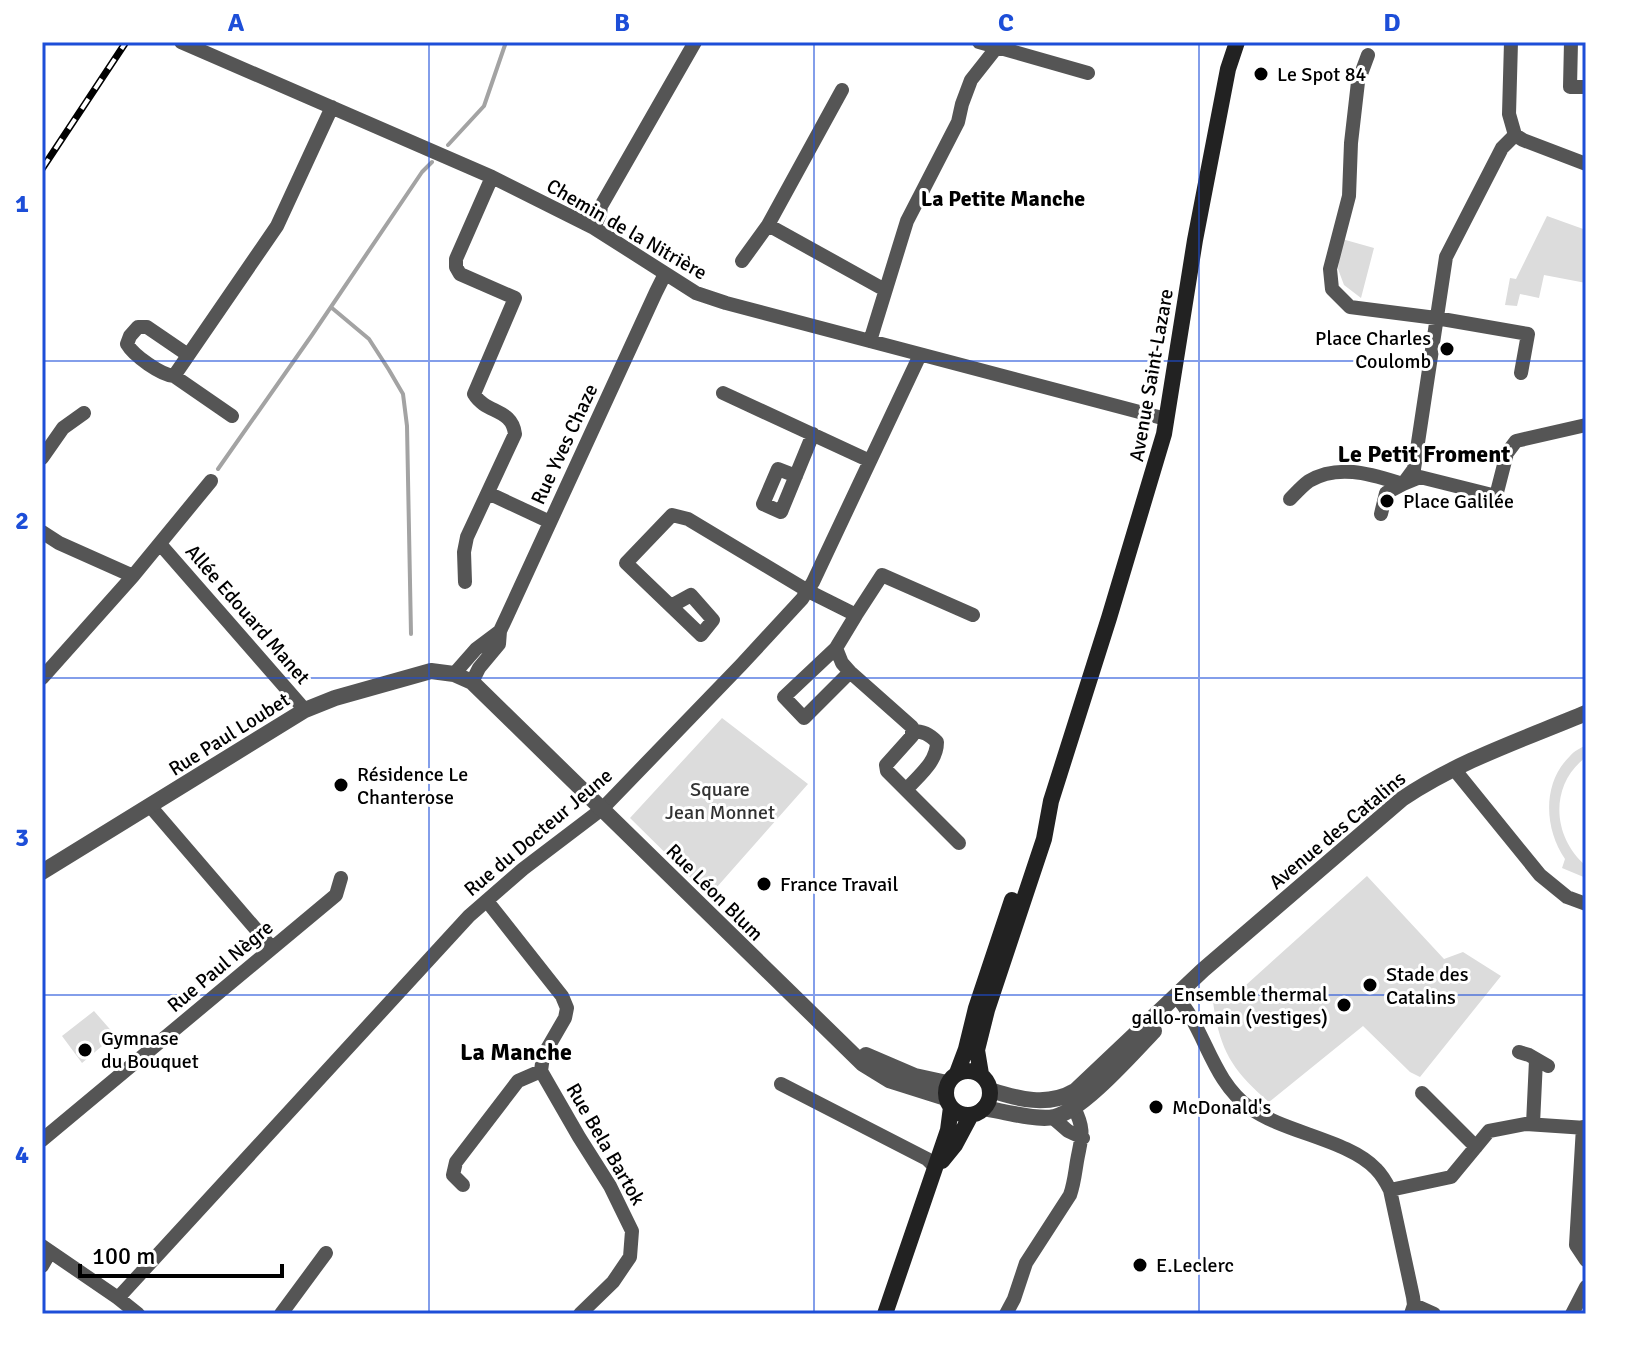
<svg xmlns="http://www.w3.org/2000/svg" width="1628" height="1356" font-family="Signika,sans-serif">
<rect width="100%" height="100%" fill="#fff"/>
<!-- green -->
<path fill="#dcdcdc" d="M 1547,216 L 1586,230 L 1586,283 L 1544,275 L 1539,298 L 1520,294 L 1517,306 L 1505,305 L 1510,278 L 1516,279 Z
M 1342,239 L 1374,248 L 1361,298 L 1344,285 L 1338,269 Z
M 722,718 L 808,784 L 709,896 L 630,818 Z
M 1586,745 L 1586,757 C 1549,785 1552,837 1586,866 L 1586,878 L 1562,868 L 1565,859 C 1544,828 1542,783 1570,756 C 1574,751 1581,748 1586,745 Z
M 1367,876 L 1444,959 L 1463,952 L 1501,976 L 1420,1077 L 1410,1072 L 1363,1026 L 1269,1102 C 1232,1070 1220,1051 1213,1002 L 1224,1002 L 1236,994 Z
M 94,1011 L 115,1035 L 82,1063 L 62,1036 Z"/>
<g fill="none" stroke-linecap="round" stroke-linejoin="round">
<!-- stream -->
<path stroke="#a3a3a3" stroke-width="4" d="M 448,145 L 484,106 L 506,42
M 332,308 L 369,339 L 389,370 L 403,394 L 407,426 L 411,634
M 218,469 L 312,335 L 422,172 L 432,162"/>
<!-- minor -->
<path stroke="#555" stroke-width="14" d="M 181,42 L 492,177 L 594,228 L 696,293 L 726,303 L 1166,419
M 979,42 L 1088,73
M 1511,42 L 1509,114 L 1515,135
M 1571,42 L 1570,87 L 1586,87
M 1368,55 L 1358,82 L 1351,143 L 1349,196 L 1330,269 L 1332,289 L 1350,307 L 1436,318 L 1528,334 L 1521,373
M 842,90 L 768,225 L 885,290
M 1515,135 L 1523,140 L 1586,164
M 594,228 L 600,214 L 601,206 L 695,42
M 742,261 L 768,225
M 870,341 L 907,221 L 958,122 L 962,104 L 971,80 L 1001,42
M 188,355 L 147,327 L 138,327 L 130,336 L 127,344 C 134,356 161,375 174,376 L 277,226 L 332,107
M 174,376 L 232,416
M 723,393 L 870,461
M 42,458 L 63,428 L 84,413
M 796,476 L 778,469 L 763,504 L 781,512 L 813,434
M 488,493 L 550,522
M 1290,499 C 1296,493 1302,486 1309,481 C 1339,463 1373,475 1403,484 L 1420,477 L 1496,496 L 1507,453 L 1516,441 L 1586,425
M 1381,514 L 1386,493 L 1403,484 L 1414,469 L 1446,257 L 1502,148 L 1515,135
M 42,532 L 59,543 L 133,576
M 160,544 L 305,710
M 465,582 L 464,552 L 467,537 L 515,434 C 512,408 486,414 474,394 L 515,298 L 460,274 L 456,267 L 456,259 L 492,177
M 671,606 L 691,595 L 713,620 L 701,635 L 626,563 L 672,515 L 688,519 L 808,591 L 856,615 L 882,575 L 973,615
M 836,648 L 842,663 L 850,672 L 912,727 L 912,736 L 886,765 L 887,771 L 959,843
M 850,672 L 804,718 L 784,697 L 836,648 L 856,615
M 454,674 L 476,649 L 500,631
M 42,678 L 133,576 L 211,481
M 472,682 L 479,668 L 499,644 L 500,631 L 507,616 L 656,292 L 665,274
M 1454,769 L 1540,875 L 1567,897 L 1586,904
M 906,790 C 919,775 937,762 937,742 C 929,734 923,731 912,731
M 150,806 L 272,948
M 487,901 L 562,996 L 567,1008 L 565,1018 L 543,1056 L 541,1071 L 579,1137 L 610,1186 L 632,1231 L 630,1257 L 613,1282 L 580,1314
M 1176,996 C 1206,1030 1211,1080 1250,1108 C 1285,1133 1349,1140 1376,1169 C 1382,1175 1386,1182 1390,1190 L 1413,1297 L 1414,1305 L 1411,1314
M 1519,1052 L 1529,1055 L 1548,1066
M 781,1084 L 927,1159 L 935,1167
M 1422,1093 L 1476,1147
M 1053,1118 L 1068,1131 L 1083,1138
M 1533,1124 L 1536,1060
M 1583,1127 L 1576,1245 L 1586,1260
M 42,1140 L 336,895 L 341,878
M 463,1185 L 453,1175 L 456,1162 L 518,1081 L 541,1071
M 1390,1190 L 1451,1177 L 1489,1131 L 1526,1124 L 1586,1128
M 42,1246 L 118,1298 L 138,1314
M 42,1266 L 50,1252
M 118,1298 L 469,916 L 523,869 L 602,809 L 741,665 L 802,599 L 813,582 L 920,355
M 1414,1305 L 1434,1314
M 281,1314 L 326,1253
M 1006,1314 L 1014,1299 L 1026,1263 L 1070,1195 C 1074,1184 1075,1173 1077,1161 C 1081,1138 1086,1131 1074,1108
M 1572,1314 L 1586,1287"/>
<!-- tertiary -->
<path stroke="#555" stroke-width="16" d="M 42,872 L 305,710 L 335,698 L 431,671 L 454,674 L 472,682 L 863,1064 L 889,1080 L 946,1098
M 866,1055 L 915,1076 L 947,1083
M 990,1090 C 1018,1099 1048,1107 1075,1091 L 1203,970 L 1402,799 C 1458,761 1524,739 1586,713
M 984,1108 C 1002,1111 1037,1121 1054,1117 C 1081,1112 1133,1053 1154,1031"/>
<!-- secondary -->
<path stroke="#222" stroke-width="16" d="M946 1093a22 22 0 1 1 44 0a22 22 0 1 1-44 0Z
M 957,1073 L 966,1049 L 976,1008 L 1012,900
M 981,1074 L 977,1050 L 987,1010 L 1044,839 L 1051,801 L 1109,618 L 1164,434 L 1195,240 L 1228,69 L 1237,42
M 942,1161 L 955,1145 L 971,1115
M 885,1314 L 948,1130 L 951,1107"/>
<!-- rail casing -->
<g stroke="#000" stroke-width="7">
<path id="rail" d="M 42,169 L 126,42"/>
</g>
<!-- rail -->
<use href="#rail" stroke="#fff" stroke-width="4" stroke-dasharray="12" stroke-linecap="butt"/>
</g>
<!-- grid -->
<path fill="none" stroke="#1d4ed8" stroke-width="2" stroke-opacity="0.55" d="M 429,42 L 429,1314M 814,42 L 814,1314M 1199,42 L 1199,1314M 42,361 L 1586,361M 42,678 L 1586,678M 42,995 L 1586,995"/>
<!-- markers -->
<g fill="#000" stroke="#fff" stroke-width="3">
<circle cx="1261" cy="74" r="8"/>
<circle cx="1447" cy="349" r="8"/>
<circle cx="1387" cy="501" r="8"/>
<circle cx="341" cy="785" r="8"/>
<circle cx="764" cy="884" r="8"/>
<circle cx="1370" cy="985" r="8"/>
<circle cx="1344" cy="1005" r="8"/>
<circle cx="85" cy="1050" r="8"/>
<circle cx="1156" cy="1107" r="8"/>
<circle cx="1140" cy="1265" r="8"/>
</g>
<g text-anchor="middle" stroke-width="6" stroke-linejoin="round" paint-order="stroke">
<!-- poi labels -->
<g font-size="20" fill="#000" stroke="#fff" text-anchor="start">
<text x="1277" y="81">Le Spot 84</text>
<text x="1431" y="345" text-anchor="end">Place Charles<tspan x="1431" dy="23">Coulomb</tspan></text>
<text x="1403" y="508">Place Galilée</text>
<text x="357" y="781">Résidence Le<tspan x="357" dy="23">Chanterose</tspan></text>
<text x="780" y="891">France Travail</text>
<text x="1386" y="981">Stade des<tspan x="1386" dy="23">Catalins</tspan></text>
<text x="1328" y="1001" text-anchor="end">Ensemble thermal<tspan x="1328" dy="23">gallo-romain (vestiges)</tspan></text>
<text x="101" y="1045">Gymnase<tspan x="101" dy="23">du Bouquet</tspan></text>
<text x="1172" y="1114">McDonald's</text>
<text x="1156" y="1272">E.Leclerc</text>
</g>
<!-- street labels -->
<g font-size="20" fill="#000" stroke="#fff">
<text transform="translate(627 229) rotate(30)" y="7">Chemin de la Nitrière</text>
<text transform="translate(1151 375) rotate(-80)" y="7">Avenue Saint-Lazare</text>
<text transform="translate(564 444) rotate(-65)" y="7">Rue Yves Chaze</text>
<text transform="translate(248 614) rotate(49)" y="7">Allée Edouard Manet</text>
<text transform="translate(229 734) rotate(-32)" y="7">Rue Paul Loubet</text>
<text transform="translate(1337 830) rotate(-40)" y="7">Avenue des Catalins</text>
<text transform="translate(538 832) rotate(-40)" y="7">Rue du Docteur Jeune</text>
<text transform="translate(715 892) rotate(45)" y="7">Rue Léon Blum</text>
<text transform="translate(220 966) rotate(-40)" y="7">Rue Paul Nègre</text>
<text transform="translate(606 1144) rotate(60)" y="7">Rue Bela Bartok</text>
</g>
<!-- park labels -->
<g font-size="20" fill="#333" stroke="#fff">
<text x="720" y="796">Square<tspan x="720" dy="23">Jean Monnet</tspan></text>
</g>
<!-- neighbourhood labels -->
<g font-size="22" font-weight="bold" fill="#000" stroke="#fff">
<text x="1003" y="206">La Petite Manche</text>
</g>
<!-- quarter labels -->
<g font-size="24" font-weight="bold" fill="#000" stroke="#fff">
<text x="1424" y="462">Le Petit Froment</text>
<text x="516" y="1060">La Manche</text>
</g>
</g>
<!-- border -->
<rect width="1628" height="1356" fill="none" stroke="#ffffff" stroke-width="88"/>
<!-- scale -->
<path d="M80 1264v12h202v-12" fill="none" stroke="#000000" stroke-width="4"/>
<text x="92" y="1264" font-size="24" fill="#000000" stroke="#ffffff" stroke-width="6" paint-order="stroke">100 m</text>
<rect x="44" y="44" width="1540" height="1268" fill="none" stroke="#1d4ed8" stroke-width="3"/>
<g font-size="26" text-anchor="middle" font-weight="bold" fill="#1d4ed8">
<text x="236" y="31">A</text>
<text x="622" y="31">B</text>
<text x="1006" y="31">C</text>
<text x="1392" y="31">D</text>
<text x="22" y="212">1</text>
<text x="22" y="529">2</text>
<text x="22" y="846">3</text>
<text x="22" y="1163">4</text>
</g>
</svg>
